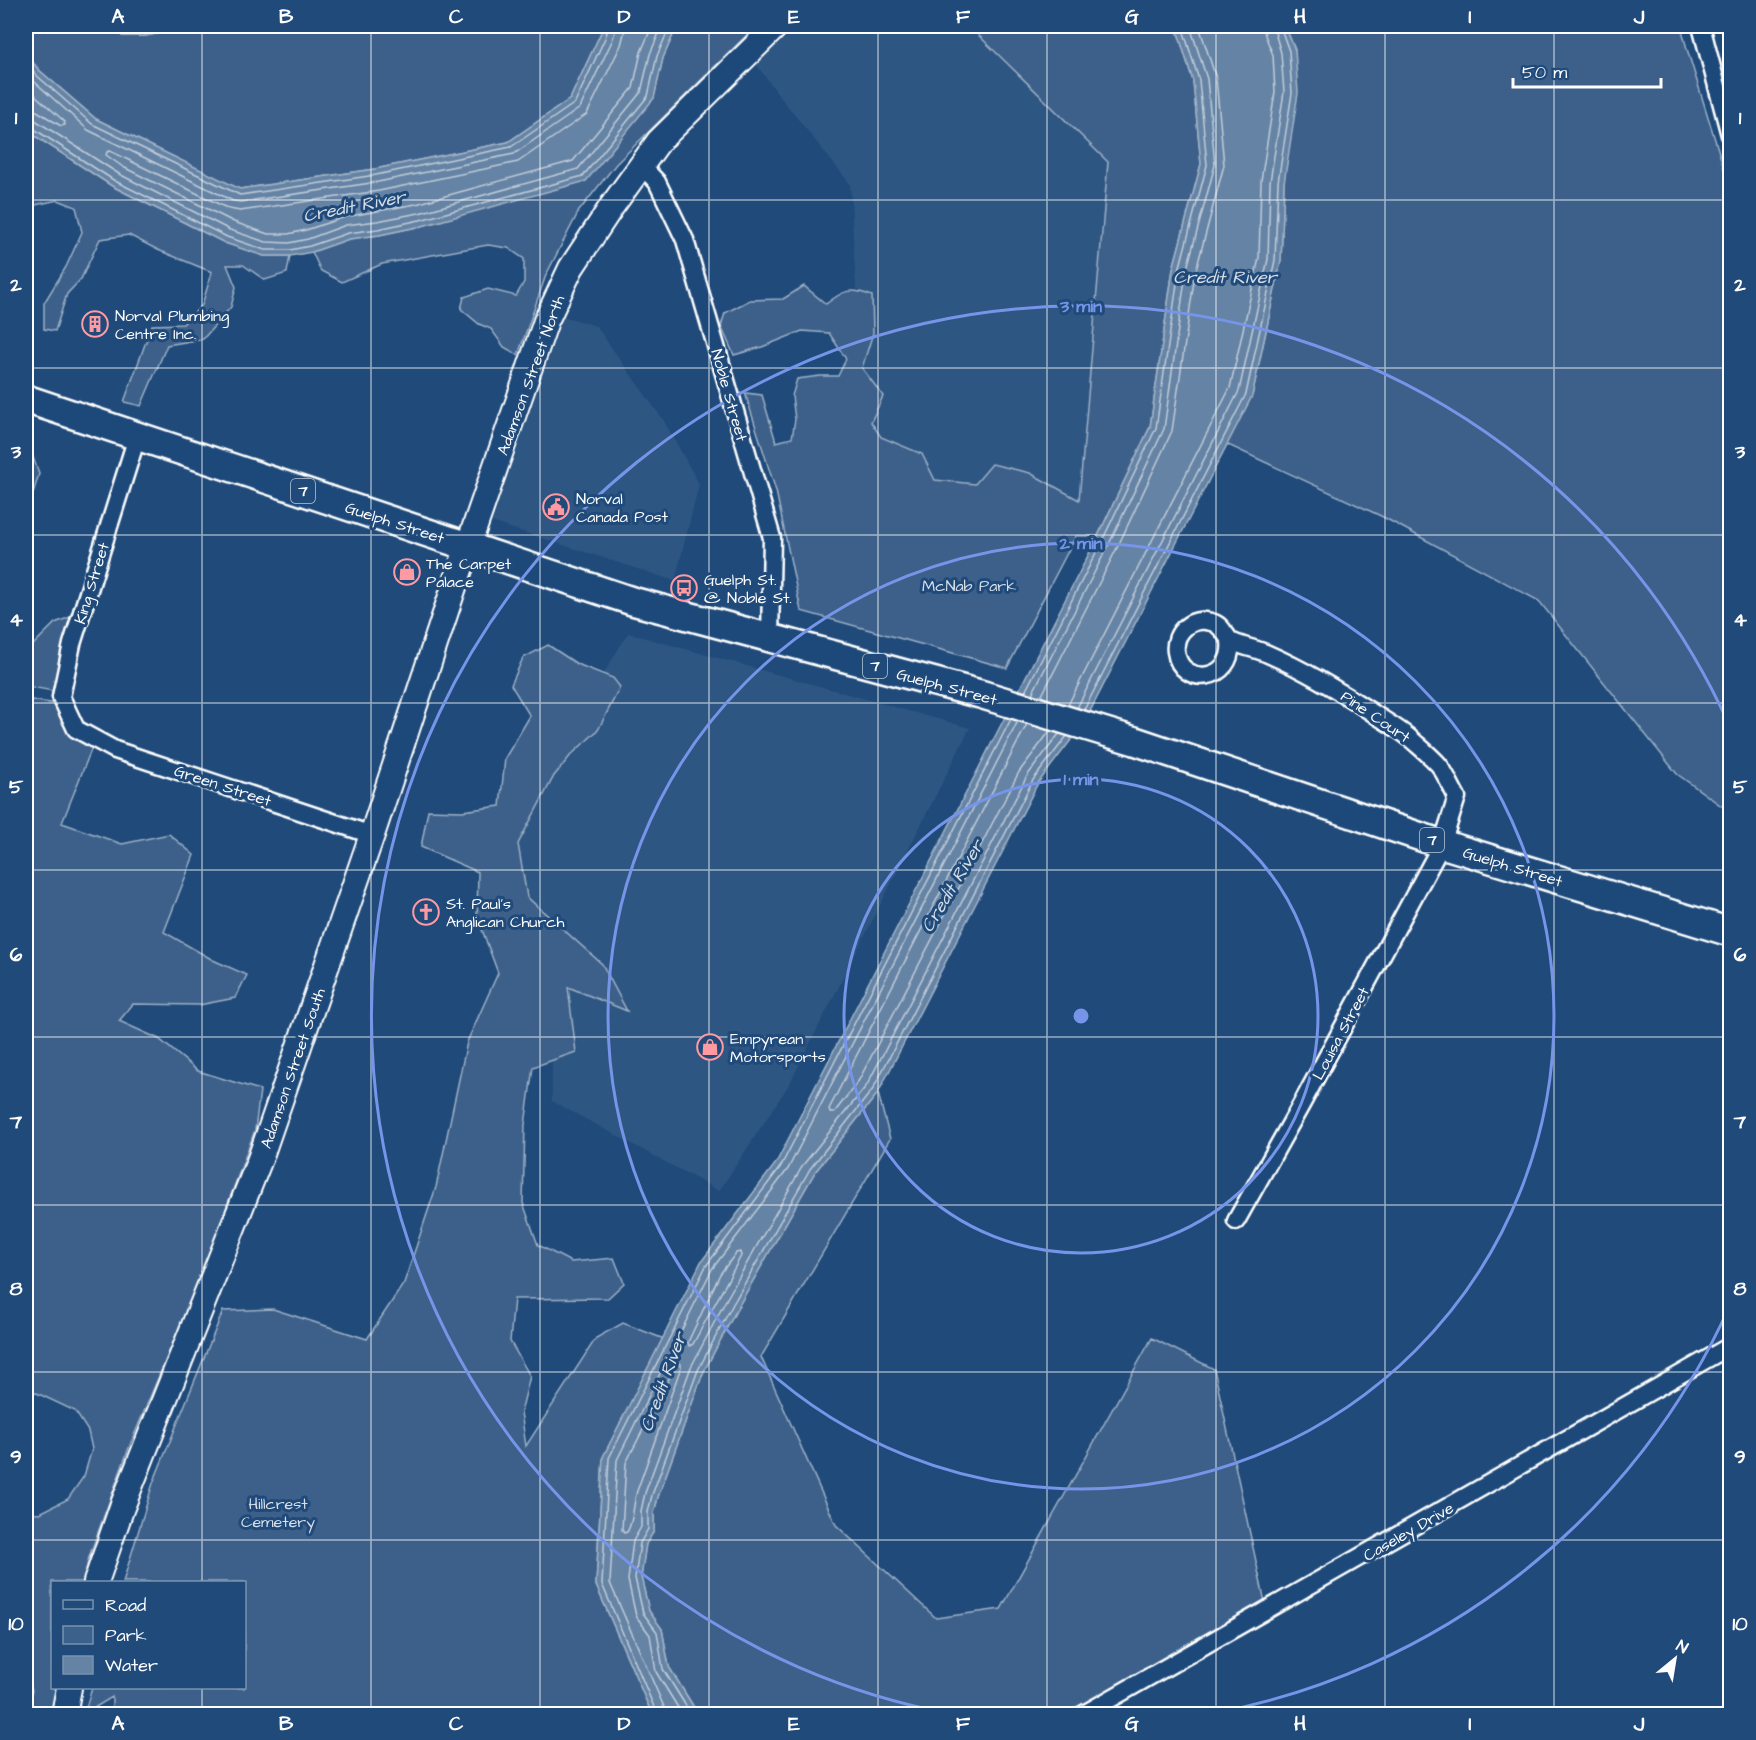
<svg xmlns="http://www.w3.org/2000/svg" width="1756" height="1740" font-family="'Architects Daughter',sans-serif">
<rect width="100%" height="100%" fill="#1f4a7a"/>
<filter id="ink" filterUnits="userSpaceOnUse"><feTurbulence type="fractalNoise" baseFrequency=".0167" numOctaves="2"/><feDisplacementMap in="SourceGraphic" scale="12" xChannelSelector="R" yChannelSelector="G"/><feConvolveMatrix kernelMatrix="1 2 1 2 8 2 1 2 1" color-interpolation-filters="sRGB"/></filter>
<g filter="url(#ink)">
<!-- built -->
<path fill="#2e5683" d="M 799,26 L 969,26 L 1108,162 L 1079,500 L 975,484 L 935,480 L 922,454 L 881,437 L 871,422 L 883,396 L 862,368 L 873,333 L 872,296 L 856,289 L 850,184 L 781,98 L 756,64 Z
M 563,316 L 596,326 L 664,421 L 699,484 L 675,581 L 492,522 Z
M 628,633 L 970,728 L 790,1083 L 719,1191 L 552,1101 L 552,981 L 504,860 L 538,783 Z"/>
<!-- green -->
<path fill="#3c618b" stroke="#9eb0c5" stroke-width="1.5" d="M 26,26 L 121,26 L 122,36 L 145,36 L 198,26 L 604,26 L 570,99 L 508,142 L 375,169 L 239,189 L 96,119 L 39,70 L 26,54 Z
M 677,26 L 756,26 L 616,164 L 579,211 L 546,275 L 518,355 L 504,347 L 491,329 L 479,324 L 461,309 L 464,297 L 488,289 L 516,296 L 524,282 L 524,259 L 508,248 L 488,245 L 382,264 L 342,282 L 321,271 L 312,252 L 349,239 L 379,235 L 422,226 L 492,206 L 630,126 L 654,98 L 663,58 Z
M 969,26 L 1176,26 L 1193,81 L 1201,164 L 1173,269 L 1150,427 L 1098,536 L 1076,536 L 1007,668 L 801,611 L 776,491 L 745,393 L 762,395 L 776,442 L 792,438 L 795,419 L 792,396 L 797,379 L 820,376 L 838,376 L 846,359 L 829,333 L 802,331 L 762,347 L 734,355 L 721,326 L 725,313 L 750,300 L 783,299 L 804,286 L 826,304 C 844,290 850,287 872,296 L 873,333 L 862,368 L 883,396 L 871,422 L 881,437 L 922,454 L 935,480 L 975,484 L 992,464 L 1030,473 L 1079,500 L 1108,162 Z
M 1285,26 L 1681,26 L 1687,49 L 1730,188 L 1730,812 L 1677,774 L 1539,601 L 1383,517 L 1226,444 L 1252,396 L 1281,261 L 1284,183 L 1295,50 Z
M 26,130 L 112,186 L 225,243 L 264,256 L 290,256 L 287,273 L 265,280 L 243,265 L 227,265 L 236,287 L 231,307 L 203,339 L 167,345 L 141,406 L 124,402 L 152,325 L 183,324 L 202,305 L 212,272 L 158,250 L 129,235 L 100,239 L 81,279 L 67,294 L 55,331 L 44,329 L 44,303 L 66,267 L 82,232 L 76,207 L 58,200 L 26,207 Z
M 26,437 L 39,474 L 26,516 Z
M 70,617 L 81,624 L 58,692 L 26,686 L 26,652 L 55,623 Z
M 548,645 L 577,664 L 613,678 L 620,687 L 598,730 L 571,755 L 554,776 L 518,844 L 527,897 L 602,964 L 627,1011 L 568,987 L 576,1052 L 533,1067 L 525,1125 L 523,1203 L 538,1245 L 571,1262 L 614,1258 L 624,1283 L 608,1298 L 514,1299 L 510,1341 L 530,1376 L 521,1412 L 526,1446 L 596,1338 L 623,1323 L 664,1339 L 603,1457 L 596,1585 L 652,1714 L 112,1714 L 112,1697 L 84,1714 L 92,1688 L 244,1688 L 244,1582 L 123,1582 L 153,1483 L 223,1311 L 273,1309 L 367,1339 L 404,1283 L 436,1187 L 467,1042 L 498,973 L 477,916 L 478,872 L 421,847 L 428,810 L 462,811 L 500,806 L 505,758 L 530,716 L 511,685 L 523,658 Z
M 26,699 L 56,704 L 62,719 L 93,745 L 62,823 L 122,844 L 169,834 L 194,855 L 164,932 L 213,960 L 247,975 L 235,998 L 199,1005 L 133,1004 L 119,1021 L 159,1039 L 198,1071 L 260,1090 L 255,1130 L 203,1271 L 130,1445 L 89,1557 L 83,1582 L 52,1582 L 52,1688 L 58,1688 L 53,1714 L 28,1714 L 32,1690 L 26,1671 L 26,1512 L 40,1513 L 68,1499 L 84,1476 L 92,1449 L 88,1431 L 75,1411 L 26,1388 Z
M 878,1093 L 890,1139 L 761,1357 L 836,1525 L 936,1618 L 1001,1609 L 1152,1338 L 1214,1369 L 1268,1616 L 1061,1714 L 698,1714 L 669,1667 L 662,1629 L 649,1611 L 641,1577 L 646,1543 L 654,1531 L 654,1513 L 658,1497 L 703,1373 L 738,1307 L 815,1172 Z"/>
<!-- water -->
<path fill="#6583a4" stroke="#a3b5c8" stroke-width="1.5" d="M 121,26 L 198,26 L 145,36 L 122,36 Z
M 604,26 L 677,26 L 663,58 L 654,98 L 586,181 L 422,226 L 379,235 L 349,239 L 312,252 L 290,256 L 264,256 L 225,243 L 112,186 L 26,130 L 26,54 L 39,70 L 96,119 L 240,189 L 375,169 L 508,142 L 570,99 Z
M 1176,26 L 1285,26 L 1295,50 L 1298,93 L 1284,183 L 1281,261 L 1252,396 L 1084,723 L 1038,783 L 878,1093 L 815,1172 L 738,1307 L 703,1373 L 658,1497 L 654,1513 L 654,1531 L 646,1544 L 641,1577 L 649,1611 L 662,1629 L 669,1667 L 698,1714 L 652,1714 L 596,1585 L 603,1457 L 701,1262 L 776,1163 L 1098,536 L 1150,427 L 1173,269 L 1201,164 L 1193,81 Z"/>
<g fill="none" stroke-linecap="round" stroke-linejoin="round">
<!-- shore -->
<path stroke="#c1cddb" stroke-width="1.5" d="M 626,26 L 621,45 L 587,114 L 518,162 L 379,191 L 240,211 L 229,209 L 110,151 L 107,152 L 106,155 L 123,167 L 234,222 L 268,234 L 288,234 L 306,230 L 345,217 L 416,204 L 573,161 L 633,88 L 641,52 L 652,26
M 26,63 L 35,74 L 92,124 L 240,195 L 376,175 L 511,147 L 575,103 L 605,38 L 609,26
M 26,74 L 88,130 L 233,201 L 241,202 L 378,182 L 514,154 L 580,108 L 612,41 L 617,26
M 26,87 L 64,121 L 65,125 L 61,126 L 37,111 L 26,109
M 26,118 L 35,120 L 119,174 L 230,230 L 266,242 L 289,243 L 308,239 L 346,225 L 377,221 L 419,213 L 578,169 L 641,92 L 650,54 L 662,26
M 26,126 L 31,127 L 115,181 L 227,237 L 265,250 L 290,250 L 310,246 L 348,233 L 378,229 L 420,220 L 583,176 L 648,96 L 657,56 L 670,26
M 1025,692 L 1103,539 L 1156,428 L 1179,270 L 1207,165 L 1199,80 L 1182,26
M 1032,694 L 1110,542 L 1164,429 L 1186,272 L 1215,165 L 1207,79 L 1190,26
M 1041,697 L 1118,546 L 1172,431 L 1195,274 L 1224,165 L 1216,78 L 1199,26
M 1068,705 L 1230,388 L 1259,258 L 1261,181 L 1275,92 L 1273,55 L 1265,35 L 1263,26
M 1077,708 L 1239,391 L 1268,259 L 1270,182 L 1284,92 L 1281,53 L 1273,26
M 1084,710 L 1246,394 L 1275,260 L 1278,182 L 1292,93 L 1289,51 L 1280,26
M 1027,724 L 829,1109 L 830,1113 L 834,1113 L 859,1080 L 1019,772 L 1050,731
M 740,1252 L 741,1256 L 693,1344 L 689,1346 L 688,1342 L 720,1274 L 736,1253 Z
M 677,1363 L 681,1364 L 681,1367 L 637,1491 C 633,1503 634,1522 627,1532 L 624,1533 L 622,1530 L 626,1463 Z
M 657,1714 L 602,1584 L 609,1458 L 706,1266 L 781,1166 L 1011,719
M 665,1714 L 664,1707 L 610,1583 L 617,1460 L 712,1269 L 788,1169 L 1018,721
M 682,1714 L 656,1672 L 650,1635 L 636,1616 L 628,1580 L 633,1541 L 641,1527 L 641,1511 L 645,1493 L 691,1367 L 726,1300 L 803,1165 L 867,1085 L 1027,776 L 1059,734
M 691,1714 L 663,1669 L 657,1632 L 643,1613 L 635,1578 L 640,1543 L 648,1529 L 648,1512 L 652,1495 L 698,1370 L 733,1304 L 810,1169 L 873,1089 L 1033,780 L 1067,736"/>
<!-- minor casing -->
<g stroke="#fff" stroke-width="21">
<path id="minor" d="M 1701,26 L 1730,135
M 641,165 L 657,182 L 685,240 L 772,538 L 770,638
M 137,437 L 72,644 L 61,697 L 76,729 L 115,750 L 372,835
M 1230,641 C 1235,682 1181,688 1176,652 C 1173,632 1192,616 1211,622 C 1224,625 1225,638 1233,642 C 1244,647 1257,649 1268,654 C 1307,671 1343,693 1379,717 C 1390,724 1402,731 1412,740 C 1421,748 1431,756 1439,765 C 1446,774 1451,787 1457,797 L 1442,844 L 1301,1105 L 1236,1221
M 1084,1714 L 1730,1346"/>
</g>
<!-- secondary casing -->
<g stroke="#fff" stroke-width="28">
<path id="secondary" d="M 96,1582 L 122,1507 L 260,1159 L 372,835 L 455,584 L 546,321 L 571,268 L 612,206 L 659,141 L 776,26
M 64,1714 L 69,1688"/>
</g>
<!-- primary casing -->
<g stroke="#fff" stroke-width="32">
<path id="primary" d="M 26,399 L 632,601 L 980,694 L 1135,741 L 1442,844 L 1730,932"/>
</g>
<!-- minor -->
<use href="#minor" stroke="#1f4a7a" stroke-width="16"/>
<!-- secondary -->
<use href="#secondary" stroke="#1f4a7a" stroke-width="24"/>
<!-- primary -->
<use href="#primary" stroke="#1f4a7a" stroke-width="27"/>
</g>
</g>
<!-- grid -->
<path fill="none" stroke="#fff" stroke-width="1.5" stroke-opacity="0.55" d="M 202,26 L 202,1582M 371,26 L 371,1714M 540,26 L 540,1714M 709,26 L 709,1714M 878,26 L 878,1714M 1047,26 L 1047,1714M 1216,26 L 1216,1714M 1385,26 L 1385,1714M 1554,26 L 1554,1714M 26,200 L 1730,200M 26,368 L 1730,368M 26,535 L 1730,535M 26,703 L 1730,703M 26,870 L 1730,870M 26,1037 L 1730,1037M 26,1205 L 1730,1205M 26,1372 L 1730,1372M 26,1540 L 1730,1540M 202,1688 L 202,1714"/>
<!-- distance rings -->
<g fill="none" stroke="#7795e8" stroke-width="3">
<circle cx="1081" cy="1016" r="237"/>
<circle cx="1081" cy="1016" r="473"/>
<path d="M1730 1305A710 710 0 0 1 1210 1714M952 1714A710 710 0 1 1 1730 727"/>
</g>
<!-- icons -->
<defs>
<g id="building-ring" transform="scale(1.35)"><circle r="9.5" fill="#1f4a7a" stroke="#ff9aa2" stroke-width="1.5"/><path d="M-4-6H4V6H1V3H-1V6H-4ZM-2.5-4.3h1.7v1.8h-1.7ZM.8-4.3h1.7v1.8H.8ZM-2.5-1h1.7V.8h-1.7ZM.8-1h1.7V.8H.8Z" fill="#ff9aa2"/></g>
<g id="civic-ring" transform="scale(1.35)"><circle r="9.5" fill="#1f4a7a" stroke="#ff9aa2" stroke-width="1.5"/><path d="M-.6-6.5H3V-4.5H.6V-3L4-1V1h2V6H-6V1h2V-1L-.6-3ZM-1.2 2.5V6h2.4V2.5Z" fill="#ff9aa2"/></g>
<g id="shop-ring" transform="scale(1.35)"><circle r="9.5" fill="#1f4a7a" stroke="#ff9aa2" stroke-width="1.5"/><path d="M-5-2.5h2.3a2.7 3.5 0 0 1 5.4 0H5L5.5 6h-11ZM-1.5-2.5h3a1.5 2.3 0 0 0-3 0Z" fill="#ff9aa2"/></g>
<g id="bus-ring" transform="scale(1.35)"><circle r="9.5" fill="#1f4a7a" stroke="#ff9aa2" stroke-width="1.5"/><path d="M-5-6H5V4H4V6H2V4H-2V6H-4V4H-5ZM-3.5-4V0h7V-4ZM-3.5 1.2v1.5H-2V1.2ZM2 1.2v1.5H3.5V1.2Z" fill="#ff9aa2"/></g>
<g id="church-ring" transform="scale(1.35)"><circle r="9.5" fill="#1f4a7a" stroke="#ff9aa2" stroke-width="1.5"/><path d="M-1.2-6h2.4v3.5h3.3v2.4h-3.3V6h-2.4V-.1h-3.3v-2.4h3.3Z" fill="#ff9aa2"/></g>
</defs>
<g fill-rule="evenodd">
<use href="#building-ring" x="95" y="324"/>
<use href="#civic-ring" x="556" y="507"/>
<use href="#shop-ring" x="407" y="572"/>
<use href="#bus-ring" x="684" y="588"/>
<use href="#church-ring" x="426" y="912"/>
<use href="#shop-ring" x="710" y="1047"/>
</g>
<g text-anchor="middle" stroke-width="6" stroke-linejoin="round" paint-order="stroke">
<!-- shield labels -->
<g fill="#1f4a7a" stroke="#bcc9d7" stroke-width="1.5">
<rect x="291" y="479" width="24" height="24" rx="4.5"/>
<rect x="863" y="654" width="24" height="24" rx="4.5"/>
<rect x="1420" y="828" width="24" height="24" rx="4.5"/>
</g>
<g font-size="15" font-weight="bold" fill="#fff">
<text x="303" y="496">7</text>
<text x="875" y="671">7</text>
<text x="1432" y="845">7</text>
</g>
<!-- poi labels -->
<g font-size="16" fill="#fff" stroke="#1f4a7a" text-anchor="start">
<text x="115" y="321">Norval Plumbing<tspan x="115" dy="18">Centre Inc.</tspan></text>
<text x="576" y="504">Norval<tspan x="576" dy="18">Canada Post</tspan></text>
<text x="426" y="569">The Carpet<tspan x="426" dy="18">Palace</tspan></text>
<text x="704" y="585">Guelph St.<tspan x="704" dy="18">@ Noble St.</tspan></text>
<text x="446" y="909">St. Paul's<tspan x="446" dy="18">Anglican Church</tspan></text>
<text x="730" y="1044">Empyrean<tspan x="730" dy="18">Motorsports</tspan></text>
</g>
<!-- street labels -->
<g font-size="16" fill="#fff" stroke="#1f4a7a">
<text transform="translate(530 375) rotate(-70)" y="6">Adamson Street North</text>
<text transform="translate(730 395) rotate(74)" y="6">Noble Street</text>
<text transform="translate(395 522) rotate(18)" y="6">Guelph Street</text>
<text transform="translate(91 583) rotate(-73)" y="6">King Street</text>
<text transform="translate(947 686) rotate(15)" y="6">Guelph Street</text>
<text transform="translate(1376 716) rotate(34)" y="6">Pine Court</text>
<text transform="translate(223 785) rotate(18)" y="6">Green Street</text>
<text transform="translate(1513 866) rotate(17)" y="6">Guelph Street</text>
<text transform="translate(1340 1033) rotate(-62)" y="6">Louisa Street</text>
<text transform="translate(292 1068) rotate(-71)" y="6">Adamson Street South</text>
<text transform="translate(1408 1531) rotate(-30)" y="6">Caseley Drive</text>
</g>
<!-- park labels -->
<g font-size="16" fill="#d8dfe8" stroke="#1f4a7a">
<text x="969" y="591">McNab Park</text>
<text x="278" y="1509">Hillcrest<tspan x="278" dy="18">Cemetery</tspan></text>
</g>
<!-- water labels -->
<g font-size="18" font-style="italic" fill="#d8e0e8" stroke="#1f4a7a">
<text transform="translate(354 206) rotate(-11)" y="6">Credit River</text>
<text x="1225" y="283">Credit River</text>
<text transform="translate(952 886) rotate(-59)" y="6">Credit River</text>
<text transform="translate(663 1382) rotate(-70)" y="6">Credit River</text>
</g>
</g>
<circle cx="1081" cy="1016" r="9" fill="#7795e8" stroke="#1f4a7a" stroke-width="3"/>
<g font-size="18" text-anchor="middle" font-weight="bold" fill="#7795e8" stroke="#1f4a7a" stroke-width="6" stroke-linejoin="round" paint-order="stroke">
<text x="1081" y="312">3 min</text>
<text x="1081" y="549">2 min</text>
<text x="1081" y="785">1 min</text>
</g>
<!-- margin -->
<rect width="1756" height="1740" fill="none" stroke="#1f4a7a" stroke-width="66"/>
<!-- legend -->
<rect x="51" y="1581" width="195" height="108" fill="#1f4a7a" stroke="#7992af" stroke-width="1.5"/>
<rect x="63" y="1600" width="30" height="9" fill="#1f4a7a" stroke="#7992af" stroke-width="1.5"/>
<text x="105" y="1611" font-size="18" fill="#ffffff">Road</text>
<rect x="63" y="1626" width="30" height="18" fill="#3c618b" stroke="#7992af" stroke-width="1.5"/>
<text x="105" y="1641" font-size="18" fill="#ffffff">Park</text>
<rect x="63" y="1656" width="30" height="18" fill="#6583a4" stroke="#7992af" stroke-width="1.5"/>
<text x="105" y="1671" font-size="18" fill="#ffffff">Water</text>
<!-- north arrow -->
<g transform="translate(1675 1659) rotate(30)" stroke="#1f4a7a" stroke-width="4.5" paint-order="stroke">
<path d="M0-4.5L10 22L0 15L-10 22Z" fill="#ffffff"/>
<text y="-9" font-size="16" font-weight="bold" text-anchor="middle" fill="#ffffff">N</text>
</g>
<!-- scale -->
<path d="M1513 78v9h148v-9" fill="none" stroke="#ffffff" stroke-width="3"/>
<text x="1522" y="78" font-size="18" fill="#ffffff" stroke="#1f4a7a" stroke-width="4.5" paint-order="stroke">50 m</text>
<rect x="33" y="33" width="1690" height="1674" fill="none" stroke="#fff" stroke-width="2"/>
<g font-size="20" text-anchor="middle" font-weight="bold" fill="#fff">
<text x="118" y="23">A</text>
<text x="286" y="23">B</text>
<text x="456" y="23">C</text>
<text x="624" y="23">D</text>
<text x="794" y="23">E</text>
<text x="963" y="23">F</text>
<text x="1132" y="23">G</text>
<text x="1300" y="23">H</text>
<text x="1470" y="23">I</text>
<text x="1639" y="23">J</text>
<text x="16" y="124">1</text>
<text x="1740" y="124">1</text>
<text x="16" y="291">2</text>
<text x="1740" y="291">2</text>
<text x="16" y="458">3</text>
<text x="1740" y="458">3</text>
<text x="16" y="626">4</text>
<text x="1740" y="626">4</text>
<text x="16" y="793">5</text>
<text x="1740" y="793">5</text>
<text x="16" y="961">6</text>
<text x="1740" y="961">6</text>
<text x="16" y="1128">7</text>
<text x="1740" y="1128">7</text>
<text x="16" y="1295">8</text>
<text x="1740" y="1295">8</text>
<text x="16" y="1463">9</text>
<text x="1740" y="1463">9</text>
<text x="16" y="1630">10</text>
<text x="1740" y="1630">10</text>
<text x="118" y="1730">A</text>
<text x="286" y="1730">B</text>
<text x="456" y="1730">C</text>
<text x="624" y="1730">D</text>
<text x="794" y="1730">E</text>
<text x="963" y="1730">F</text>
<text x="1132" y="1730">G</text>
<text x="1300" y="1730">H</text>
<text x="1470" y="1730">I</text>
<text x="1639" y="1730">J</text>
</g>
</svg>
